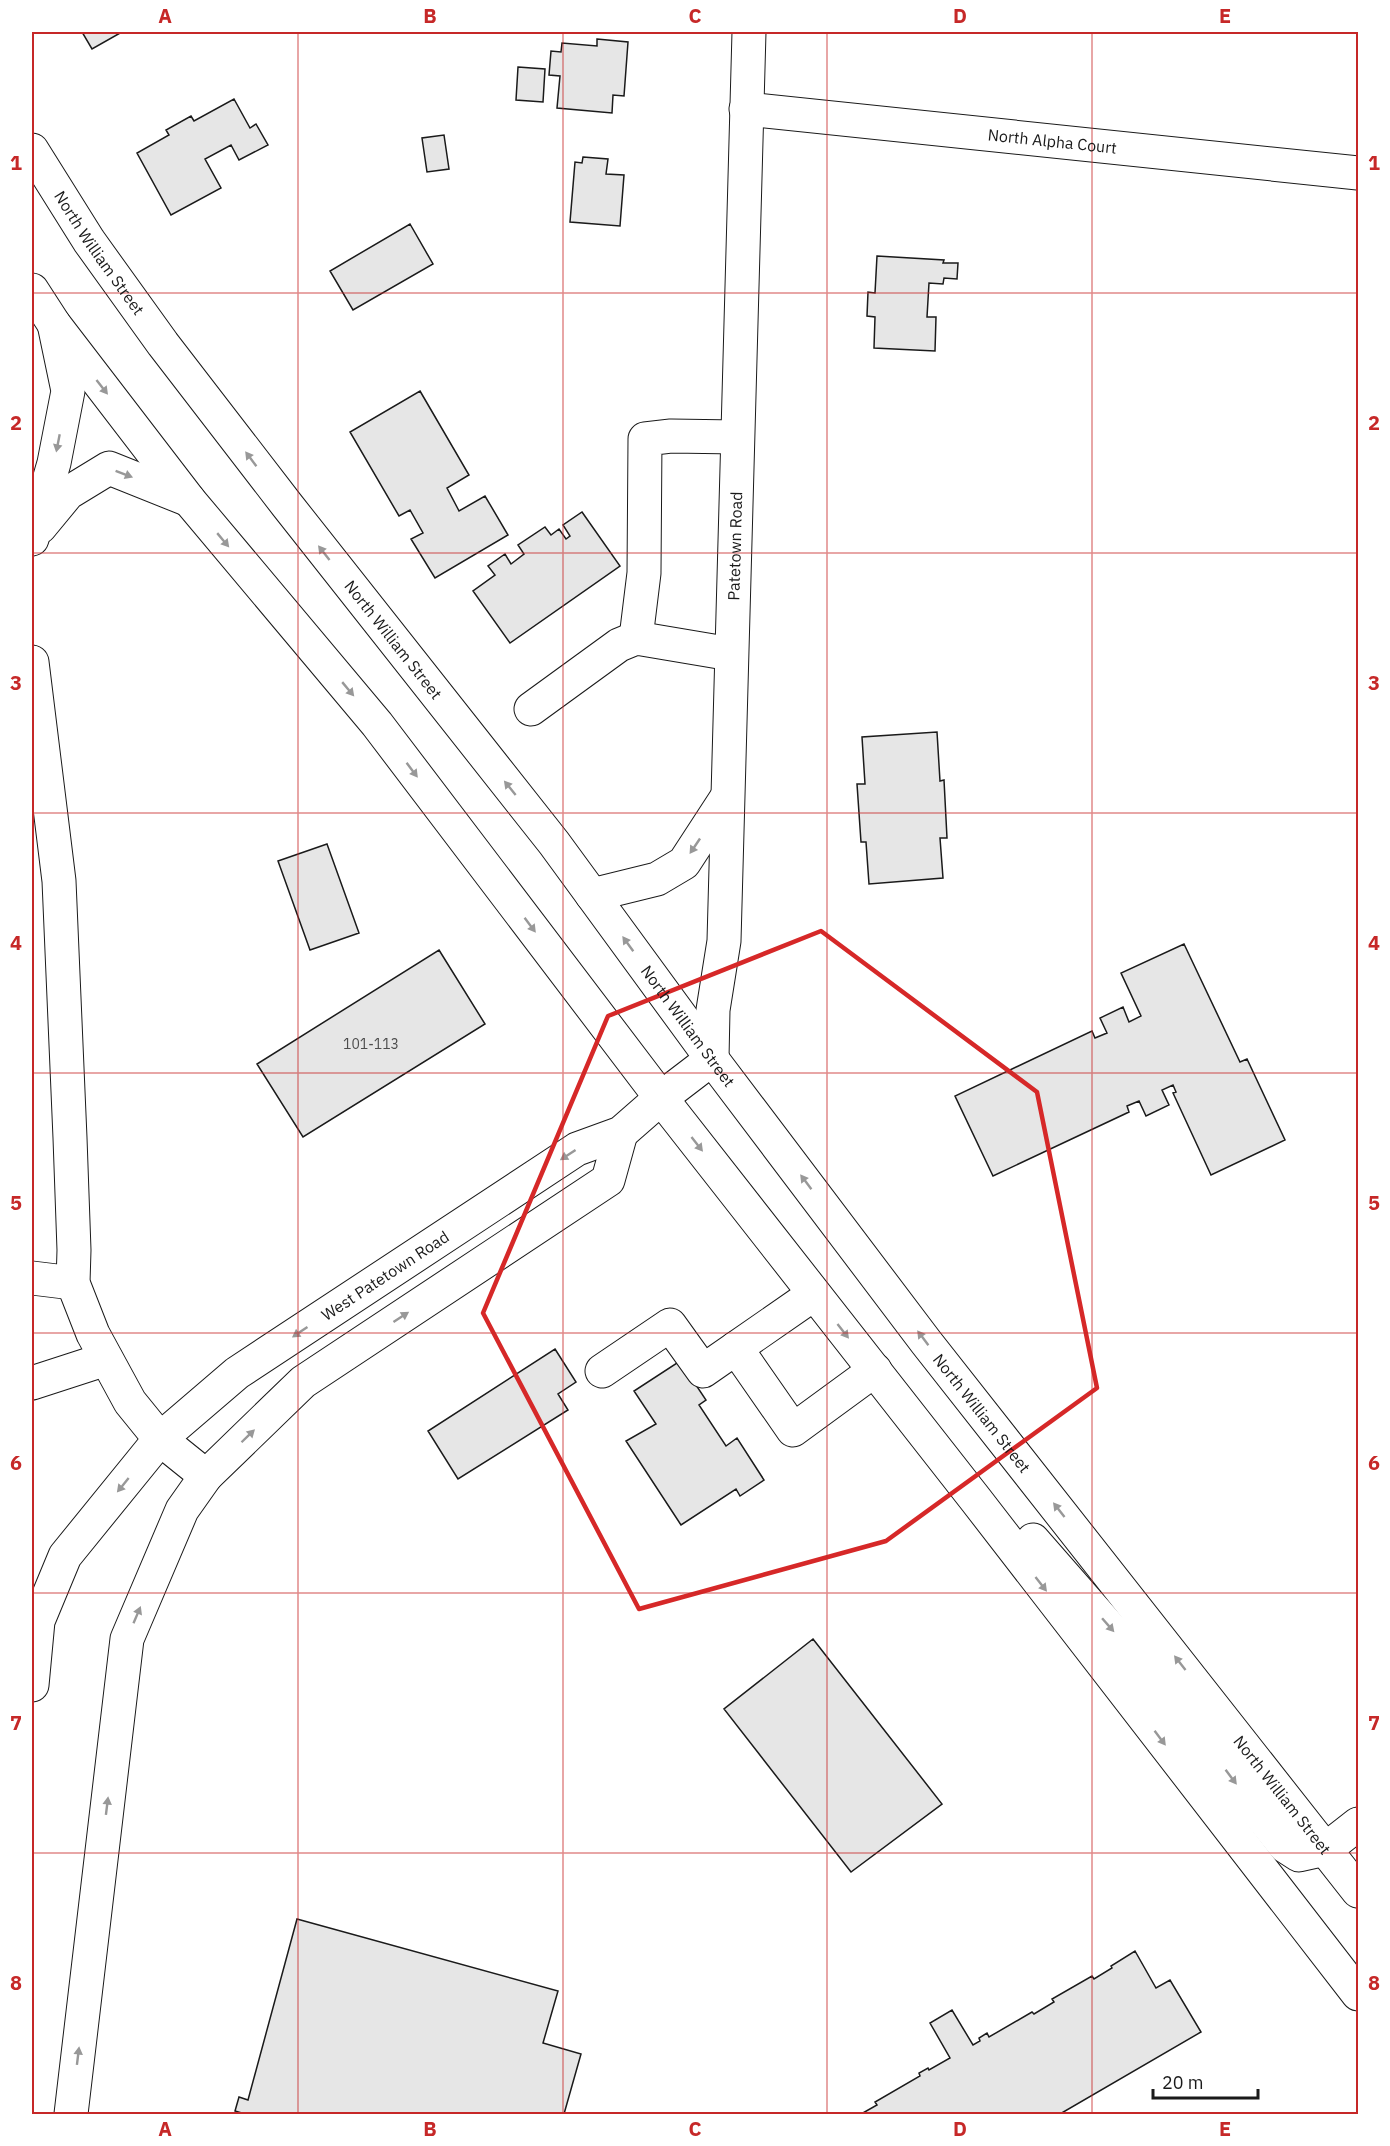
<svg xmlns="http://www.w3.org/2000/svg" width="1390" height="2146" font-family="'IBM Plex Sans',sans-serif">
<rect width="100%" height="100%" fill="#fff"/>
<!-- building -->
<path fill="#e6e6e6" stroke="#1a1a1a" stroke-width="1.5" d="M 82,32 L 122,32 L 92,49 Z
M 597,39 L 628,42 L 624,96 L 613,95 L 612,113 L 557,108 L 560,76 L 549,75 L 551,51 L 561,52 L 562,43 L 597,46 Z
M 518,67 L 545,69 L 543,102 L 516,100 Z
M 234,99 L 250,128 L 256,124 L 268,145 L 239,160 L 231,145 L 205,159 L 221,188 L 171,215 L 137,153 L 169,135 L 166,130 L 191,116 L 194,121 Z
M 444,135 L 449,169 L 427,172 L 422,138 Z
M 583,157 L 608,159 L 606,174 L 624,175 L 620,226 L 570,222 L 575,162 L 582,163 Z
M 410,224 L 433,264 L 353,310 L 330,271 Z
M 877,256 L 944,260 L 943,263 L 958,263 L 957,279 L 944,278 L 943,284 L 929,283 L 927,317 L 936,317 L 935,351 L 874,348 L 875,317 L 867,316 L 868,292 L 875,293 Z
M 420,391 L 469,475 L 447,488 L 458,509 L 459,511 L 485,496 L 508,535 L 435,578 L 411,539 L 423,533 L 410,510 L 399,516 L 350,432 Z
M 582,512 L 620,566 L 510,643 L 473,591 L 495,575 L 488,566 L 505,554 L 511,564 L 524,554 L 518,545 L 545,527 L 551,535 L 559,529 L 566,539 L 570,536 L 563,525 Z
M 937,732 L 940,781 L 944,780 L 947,838 L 940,838 L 943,878 L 869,884 L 866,842 L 861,842 L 857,784 L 865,784 L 862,737 Z
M 327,844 L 359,933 L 310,950 L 278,861 Z
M 1184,944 L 1240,1062 L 1247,1059 L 1285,1140 L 1211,1175 L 1173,1093 L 1176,1092 L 1173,1085 L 1162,1090 L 1169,1105 L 1146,1116 L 1139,1101 L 1127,1106 L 1129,1112 L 993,1176 L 955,1096 L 1092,1031 L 1095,1038 L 1107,1033 L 1100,1018 L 1123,1007 L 1129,1022 L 1141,1016 L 1121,973 Z
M 439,950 L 485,1024 L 303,1137 L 257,1064 Z
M 555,1349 L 576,1382 L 558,1394 L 568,1410 L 458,1479 L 428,1431 Z
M 680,1361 L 706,1400 L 699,1405 L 726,1446 L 737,1438 L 764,1480 L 740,1496 L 736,1489 L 681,1525 L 626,1441 L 656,1424 L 634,1391 Z
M 813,1639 L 942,1804 L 851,1872 L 724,1709 Z
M 297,1919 L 558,1991 L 543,2043 L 581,2054 L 564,2114 L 245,2114 L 235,2111 L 239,2097 L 248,2100 Z
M 1135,1951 L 1156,1988 L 1170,1980 L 1201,2032 L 1060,2114 L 861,2114 L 877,2105 L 875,2102 L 920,2076 L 919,2073 L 928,2068 L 929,2070 L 950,2058 L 930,2023 L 952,2010 L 973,2045 L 980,2041 L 979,2038 L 987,2033 L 989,2037 L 1032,2012 L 1034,2014 L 1054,2002 L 1052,1999 L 1092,1976 L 1094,1979 L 1112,1968 L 1111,1966 Z"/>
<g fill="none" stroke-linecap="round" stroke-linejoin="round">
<!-- minor casing -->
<g stroke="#1a1a1a" stroke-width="35">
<g id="minor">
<path id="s1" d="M 746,109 L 1358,173"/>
<path d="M 40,527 L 68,493 L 109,468 L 189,500"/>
<path d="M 32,539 L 54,463 L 68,391 L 54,324"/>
<path d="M 636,638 L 644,573 L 645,439 L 671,436 L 737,437"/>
<path d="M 32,662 L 59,881 L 70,1138 L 74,1250 L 73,1283 L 93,1334 L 130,1402 L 160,1439 L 206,1476"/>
<path d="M 531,709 L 619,645 L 636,638 L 731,654"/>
<path d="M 32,1278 L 73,1283"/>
<path d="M 736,1348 L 793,1430 L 875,1370"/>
<path d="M 602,1371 L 670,1325 L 703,1371 L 814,1294"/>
<path d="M 32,1383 L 106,1359"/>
<path d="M 1326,1849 L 1358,1824"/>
</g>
</g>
<!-- major casing -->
<g stroke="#1a1a1a" stroke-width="35">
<g id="major">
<path id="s2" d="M 32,150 L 89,241 L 163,344 L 287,505 L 554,843 L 712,1059 L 926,1342 L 1358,1891"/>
<path d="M 32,290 L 54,324 L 189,500 L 377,724 L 661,1098 L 976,1500 L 1358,1994"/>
<path d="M 592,895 L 657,879 L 684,863 L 727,797"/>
<path id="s3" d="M 712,1059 L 713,1010 L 724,941 L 749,32"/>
<path d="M 1033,1540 L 1124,1644 L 1285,1846 L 1299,1855 L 1326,1849"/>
<path id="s4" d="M 32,1685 L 38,1621 L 65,1556 L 160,1439 L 237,1373 L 577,1149 L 621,1133 L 661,1098 L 712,1059"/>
<path d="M 71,2114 L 127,1639 L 182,1510 L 206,1476 L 303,1382 L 608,1180 L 621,1133"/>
</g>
</g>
<!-- minor -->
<use href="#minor" stroke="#fff" stroke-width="33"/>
<!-- major -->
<use href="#major" stroke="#fff" stroke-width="33"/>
</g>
<!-- one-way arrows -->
<defs><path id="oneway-solid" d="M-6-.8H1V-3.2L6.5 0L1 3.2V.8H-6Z" transform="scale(1.5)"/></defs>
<g fill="#989898">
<use href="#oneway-solid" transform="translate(102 387) rotate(52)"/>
<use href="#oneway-solid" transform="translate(58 443) rotate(101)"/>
<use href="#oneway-solid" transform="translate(251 459) rotate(-127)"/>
<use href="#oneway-solid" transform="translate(124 474) rotate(21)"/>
<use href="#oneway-solid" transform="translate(223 540) rotate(50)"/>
<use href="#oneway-solid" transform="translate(324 553) rotate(-128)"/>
<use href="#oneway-solid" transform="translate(348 689) rotate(50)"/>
<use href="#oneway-solid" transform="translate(412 770) rotate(53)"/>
<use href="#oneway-solid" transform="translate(510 788) rotate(-129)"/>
<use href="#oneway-solid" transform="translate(695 846) rotate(124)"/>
<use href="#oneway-solid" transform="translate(530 925) rotate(53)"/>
<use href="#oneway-solid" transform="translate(628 944) rotate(-126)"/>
<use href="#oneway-solid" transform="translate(697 1144) rotate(52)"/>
<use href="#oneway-solid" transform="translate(568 1155) rotate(147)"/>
<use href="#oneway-solid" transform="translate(806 1182) rotate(-127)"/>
<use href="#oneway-solid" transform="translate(401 1317) rotate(-33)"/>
<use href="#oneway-solid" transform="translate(843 1331) rotate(52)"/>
<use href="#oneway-solid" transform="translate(300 1332) rotate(146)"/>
<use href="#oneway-solid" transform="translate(923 1338) rotate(-127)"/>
<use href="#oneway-solid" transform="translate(248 1436) rotate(-44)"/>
<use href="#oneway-solid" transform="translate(123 1485) rotate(129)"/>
<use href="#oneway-solid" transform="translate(1059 1510) rotate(-128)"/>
<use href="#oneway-solid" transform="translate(1041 1584) rotate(52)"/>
<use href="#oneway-solid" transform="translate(137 1615) rotate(-67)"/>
<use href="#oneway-solid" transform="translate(1108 1625) rotate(49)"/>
<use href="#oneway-solid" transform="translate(1180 1663) rotate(-128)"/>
<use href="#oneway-solid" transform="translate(1160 1738) rotate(53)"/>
<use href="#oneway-solid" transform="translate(1231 1777) rotate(53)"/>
<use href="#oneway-solid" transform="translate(107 1806) rotate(-83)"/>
<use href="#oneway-solid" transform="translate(78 2056) rotate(-83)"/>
</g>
<!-- marked area -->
<path fill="none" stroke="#d62828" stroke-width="4.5" stroke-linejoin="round" d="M 821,931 L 1037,1092 L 1097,1388 L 886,1541 L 639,1609 L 483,1313 L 608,1016 Z"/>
<!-- grid -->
<path fill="none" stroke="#c62828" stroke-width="1.5" stroke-opacity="0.55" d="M 298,32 L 298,2114M 563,32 L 563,2114M 827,32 L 827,2114M 1092,32 L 1092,2114M 32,293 L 1358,293M 32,553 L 1358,553M 32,813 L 1358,813M 32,1073 L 1358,1073M 32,1333 L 1358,1333M 32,1593 L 1358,1593M 32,1853 L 1358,1853"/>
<g text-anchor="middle" stroke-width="4.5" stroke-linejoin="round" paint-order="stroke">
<!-- number labels -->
<g font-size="14" fill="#4d4d4d">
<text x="371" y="1049">101-113</text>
</g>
<!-- street labels -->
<g font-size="16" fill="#1a1a1a" stroke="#fff">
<text dy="6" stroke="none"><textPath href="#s1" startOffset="308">North Alpha Court</textPath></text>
<text dy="6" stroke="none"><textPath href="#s2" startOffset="123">North William Street</textPath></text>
<text dy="6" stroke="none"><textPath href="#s3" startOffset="514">Patetown Road</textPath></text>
<text dy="6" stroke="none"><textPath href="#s2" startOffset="609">North William Street</textPath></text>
<text dy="6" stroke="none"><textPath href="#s2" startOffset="1095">North William Street</textPath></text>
<text dy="6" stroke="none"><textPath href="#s4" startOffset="564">West Patetown Road</textPath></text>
<text dy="6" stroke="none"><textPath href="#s2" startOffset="1581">North William Street</textPath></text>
<text dy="6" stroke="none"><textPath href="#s2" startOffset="2067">North William Street</textPath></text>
</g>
</g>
<!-- border -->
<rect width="1390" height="2146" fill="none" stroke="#ffffff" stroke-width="66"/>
<!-- scale -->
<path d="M1153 2089v9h105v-9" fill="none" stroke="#1a1a1a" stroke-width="3"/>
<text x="1162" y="2089" font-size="18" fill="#1a1a1a" stroke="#ffffff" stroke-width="4.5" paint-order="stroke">20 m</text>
<rect x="33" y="33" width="1324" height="2080" fill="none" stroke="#c62828" stroke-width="2"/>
<g font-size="20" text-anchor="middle" font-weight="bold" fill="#c62828">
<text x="165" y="23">A</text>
<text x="430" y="23">B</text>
<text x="695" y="23">C</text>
<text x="960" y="23">D</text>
<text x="1225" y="23">E</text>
<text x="16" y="170">1</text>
<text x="1374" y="170">1</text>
<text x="16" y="430">2</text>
<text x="1374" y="430">2</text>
<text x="16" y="690">3</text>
<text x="1374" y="690">3</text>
<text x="16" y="950">4</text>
<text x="1374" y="950">4</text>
<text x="16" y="1210">5</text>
<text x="1374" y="1210">5</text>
<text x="16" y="1470">6</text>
<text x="1374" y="1470">6</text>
<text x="16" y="1730">7</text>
<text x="1374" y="1730">7</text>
<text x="16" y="1990">8</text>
<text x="1374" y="1990">8</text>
<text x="165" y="2136">A</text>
<text x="430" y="2136">B</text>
<text x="695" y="2136">C</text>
<text x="960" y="2136">D</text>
<text x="1225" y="2136">E</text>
</g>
</svg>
